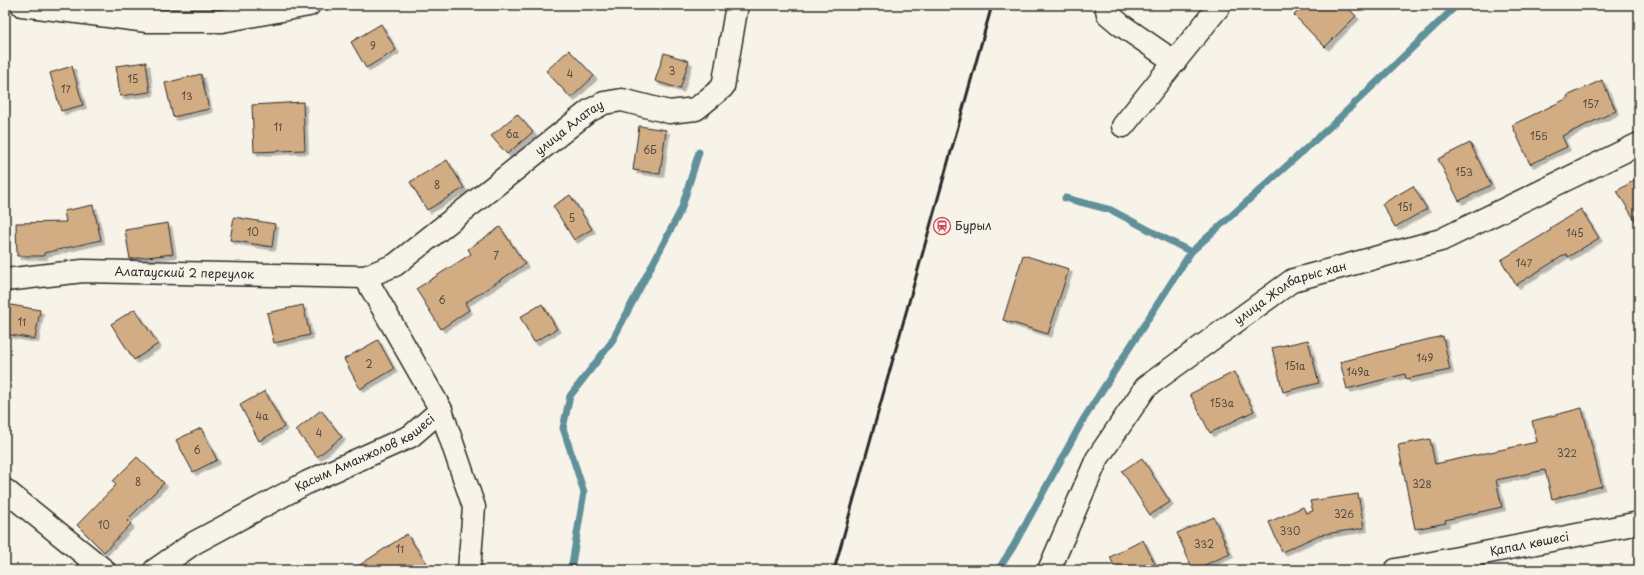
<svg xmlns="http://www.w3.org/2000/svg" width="1644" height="575" font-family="'Playpen Sans',sans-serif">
<defs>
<filter id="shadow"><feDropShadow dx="3.5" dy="3.5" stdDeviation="0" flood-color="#0004"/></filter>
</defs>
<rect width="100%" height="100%" fill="#f7f3e8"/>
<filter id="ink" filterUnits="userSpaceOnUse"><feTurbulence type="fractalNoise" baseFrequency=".025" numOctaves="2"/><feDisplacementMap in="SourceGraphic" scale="8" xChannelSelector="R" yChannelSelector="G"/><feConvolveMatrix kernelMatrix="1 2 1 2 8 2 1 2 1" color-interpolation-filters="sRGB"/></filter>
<g filter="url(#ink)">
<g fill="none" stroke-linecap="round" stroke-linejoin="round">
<!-- stream -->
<path stroke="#61909a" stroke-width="7" d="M 1065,198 L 1111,210 L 1191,252
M 571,570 L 584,492 L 563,428 L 570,396 L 611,343 L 681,210 L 699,152
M 998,570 L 1013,547 L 1083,420 L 1191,252 L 1332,125 L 1457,5"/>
</g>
<!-- building -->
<path fill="#d2ac83" stroke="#2b2b2b" filter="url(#shadow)" d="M 1304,5 L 1345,5 L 1356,16 L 1325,47 L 1294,15 Z
M 381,24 L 396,50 L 366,68 L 351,42 Z
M 569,50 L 594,76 L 571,98 L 546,71 Z
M 664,53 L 689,61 L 680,89 L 655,81 Z
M 146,62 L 150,92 L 120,96 L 116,66 Z
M 72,66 L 83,105 L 61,111 L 50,73 Z
M 201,74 L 209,109 L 173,117 L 165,83 Z
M 1602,80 L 1616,111 L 1562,136 L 1567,147 L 1530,164 L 1512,125 L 1568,98 L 1567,96 Z
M 303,102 L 305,150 L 254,152 L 252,105 Z
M 517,114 L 533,132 L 507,154 L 491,136 Z
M 639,126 L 666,130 L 660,174 L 633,170 Z
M 1470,143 L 1491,185 L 1459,201 L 1438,159 Z
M 447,160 L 464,188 L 427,210 L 410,182 Z
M 1639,177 L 1639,227 L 1617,191 Z
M 1413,186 L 1427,209 L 1395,227 L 1382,204 Z
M 570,195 L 592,229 L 574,240 L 553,206 Z
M 93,205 L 101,240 L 44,253 L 44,256 L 17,256 L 16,223 L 66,222 L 64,211 Z
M 1581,209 L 1599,238 L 1568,257 L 1566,254 L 1516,285 L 1501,260 L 1551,230 L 1550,228 Z
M 234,217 L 275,224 L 272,247 L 230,240 Z
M 168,223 L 173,254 L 130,259 L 125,230 Z
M 500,227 L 525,264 L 465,303 L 469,310 L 441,329 L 416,289 L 471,254 L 468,249 Z
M 1023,255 L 1069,269 L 1048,334 L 1003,320 Z
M 5,304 L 40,310 L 35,339 L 5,334 Z
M 542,304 L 557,329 L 534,342 L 520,317 Z
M 303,305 L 310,335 L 274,343 L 267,313 Z
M 135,309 L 158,344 L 134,360 L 111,324 Z
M 1443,336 L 1450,370 L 1406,379 L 1405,374 L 1347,389 L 1340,362 L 1399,347 L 1399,346 Z
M 378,340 L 394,369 L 360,389 L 344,359 Z
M 1308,340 L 1319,383 L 1283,392 L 1272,348 Z
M 1234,372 L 1254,411 L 1210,433 L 1190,394 Z
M 265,391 L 284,427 L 259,441 L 240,405 Z
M 1582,408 L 1602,486 L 1552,499 L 1545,470 L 1496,480 L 1502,507 L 1445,520 L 1446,523 L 1415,529 L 1398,445 L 1430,439 L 1435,464 L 1537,442 L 1532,421 Z
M 321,410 L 342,437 L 317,457 L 296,430 Z
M 201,428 L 217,460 L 193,472 L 176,440 Z
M 137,457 L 164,483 L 127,520 L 131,524 L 104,552 L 77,525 L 116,485 L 113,481 Z
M 1142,458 L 1170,502 L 1150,515 L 1122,471 Z
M 1358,494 L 1364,528 L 1319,535 L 1282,552 L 1269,522 L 1303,507 L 1306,513 L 1313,511 L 1310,501 Z
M 1214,517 L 1230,554 L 1193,570 L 1177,533 Z
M 407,534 L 431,570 L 352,570 Z
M 1143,540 L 1158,570 L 1116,570 L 1110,557 Z"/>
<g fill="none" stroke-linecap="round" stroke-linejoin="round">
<!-- minor casing -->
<g stroke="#2b2b2b" stroke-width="25">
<g id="minor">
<path d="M 22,5 L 147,21 L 222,21 L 309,5"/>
<path d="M 1106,5 L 1108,14 L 1121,25 L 1175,62"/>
<path d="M 1123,126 L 1220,5"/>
<path id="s1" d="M 5,280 L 83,271 L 365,277 L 395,265 L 589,111 L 604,103 L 622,100 L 669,112 L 696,109 L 723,87 L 737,5"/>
<path d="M 441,410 L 474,507 L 469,570"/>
<path d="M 5,490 L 104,570"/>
<path id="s2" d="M 155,570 L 194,543 L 308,482 L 411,436 L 441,410 L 365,277"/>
<path id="s3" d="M 1049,570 L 1097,459 L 1146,387 L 1293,280 L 1441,240 L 1639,144"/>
<path id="s4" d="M 1396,570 L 1639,523"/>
</g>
</g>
<!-- minor -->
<use href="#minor" stroke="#f7f3e8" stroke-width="22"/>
<!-- rail -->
<path stroke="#2b2b2b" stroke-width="3" d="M 834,570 L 992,5"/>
</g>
</g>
<!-- icons -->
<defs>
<g id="station-ring" transform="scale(0.9)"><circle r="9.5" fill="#f7f3e8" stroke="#d1495b" stroke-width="1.5"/><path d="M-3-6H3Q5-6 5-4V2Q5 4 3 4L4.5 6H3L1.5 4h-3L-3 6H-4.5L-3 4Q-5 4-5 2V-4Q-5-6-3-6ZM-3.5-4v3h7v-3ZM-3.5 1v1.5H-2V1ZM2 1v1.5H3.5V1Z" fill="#d1495b"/></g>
</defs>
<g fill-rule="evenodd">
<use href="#station-ring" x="942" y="226"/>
</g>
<g text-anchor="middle" stroke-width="3" stroke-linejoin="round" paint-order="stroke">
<!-- number labels -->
<g font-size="10" fill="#554b41">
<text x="373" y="50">9</text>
<text x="672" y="75">3</text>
<text x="570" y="78">4</text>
<text x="133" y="83">15</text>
<text x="66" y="93">17</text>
<text x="187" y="100">13</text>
<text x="1591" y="108">157</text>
<text x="278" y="131">11</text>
<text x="512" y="138">6а</text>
<text x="1539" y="140">155</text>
<text x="650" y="154">6Б</text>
<text x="1464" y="176">153</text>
<text x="437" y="189">8</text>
<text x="1405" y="211">151</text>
<text x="572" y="222">5</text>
<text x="253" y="236">10</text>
<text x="1575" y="237">145</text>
<text x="496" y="260">7</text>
<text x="1524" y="267">147</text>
<text x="442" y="304">6</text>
<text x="22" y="326">11</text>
<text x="1425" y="362">149</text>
<text x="369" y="368">2</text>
<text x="1295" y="370">151а</text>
<text x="1358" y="376">149а</text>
<text x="1222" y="407">153а</text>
<text x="262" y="420">4а</text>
<text x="319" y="437">4</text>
<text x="197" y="454">6</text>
<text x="1567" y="457">322</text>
<text x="138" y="486">8</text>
<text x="1422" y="488">328</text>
<text x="1344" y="518">326</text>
<text x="104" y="529">10</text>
<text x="1290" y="535">330</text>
<text x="1204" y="548">332</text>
<text x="400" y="553">11</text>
</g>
<!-- street labels -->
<g font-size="12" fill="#2b2b2b" stroke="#f7f3e8">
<text dy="4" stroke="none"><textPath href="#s1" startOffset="615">улица Алатау</textPath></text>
<text dy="4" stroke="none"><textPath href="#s1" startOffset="180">Алатауский 2 переулок</textPath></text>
<text dy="4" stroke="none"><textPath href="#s3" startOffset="382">улица Жолбарыс хан</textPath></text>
<text dy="4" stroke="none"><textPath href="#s2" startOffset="241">Қасым Аманжолов көшесі</textPath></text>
<text dy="4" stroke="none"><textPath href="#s4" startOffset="136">Қапал көшесі</textPath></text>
</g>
<!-- poi labels -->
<g font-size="12" fill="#2b2b2b" stroke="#f7f3e8" text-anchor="start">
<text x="955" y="230">Бурыл</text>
</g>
</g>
<!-- margin -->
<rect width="1644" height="575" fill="none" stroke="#f7f3e8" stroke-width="20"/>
<rect x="10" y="10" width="1624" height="555" fill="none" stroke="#2b2b2b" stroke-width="1.5" filter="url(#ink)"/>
</svg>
